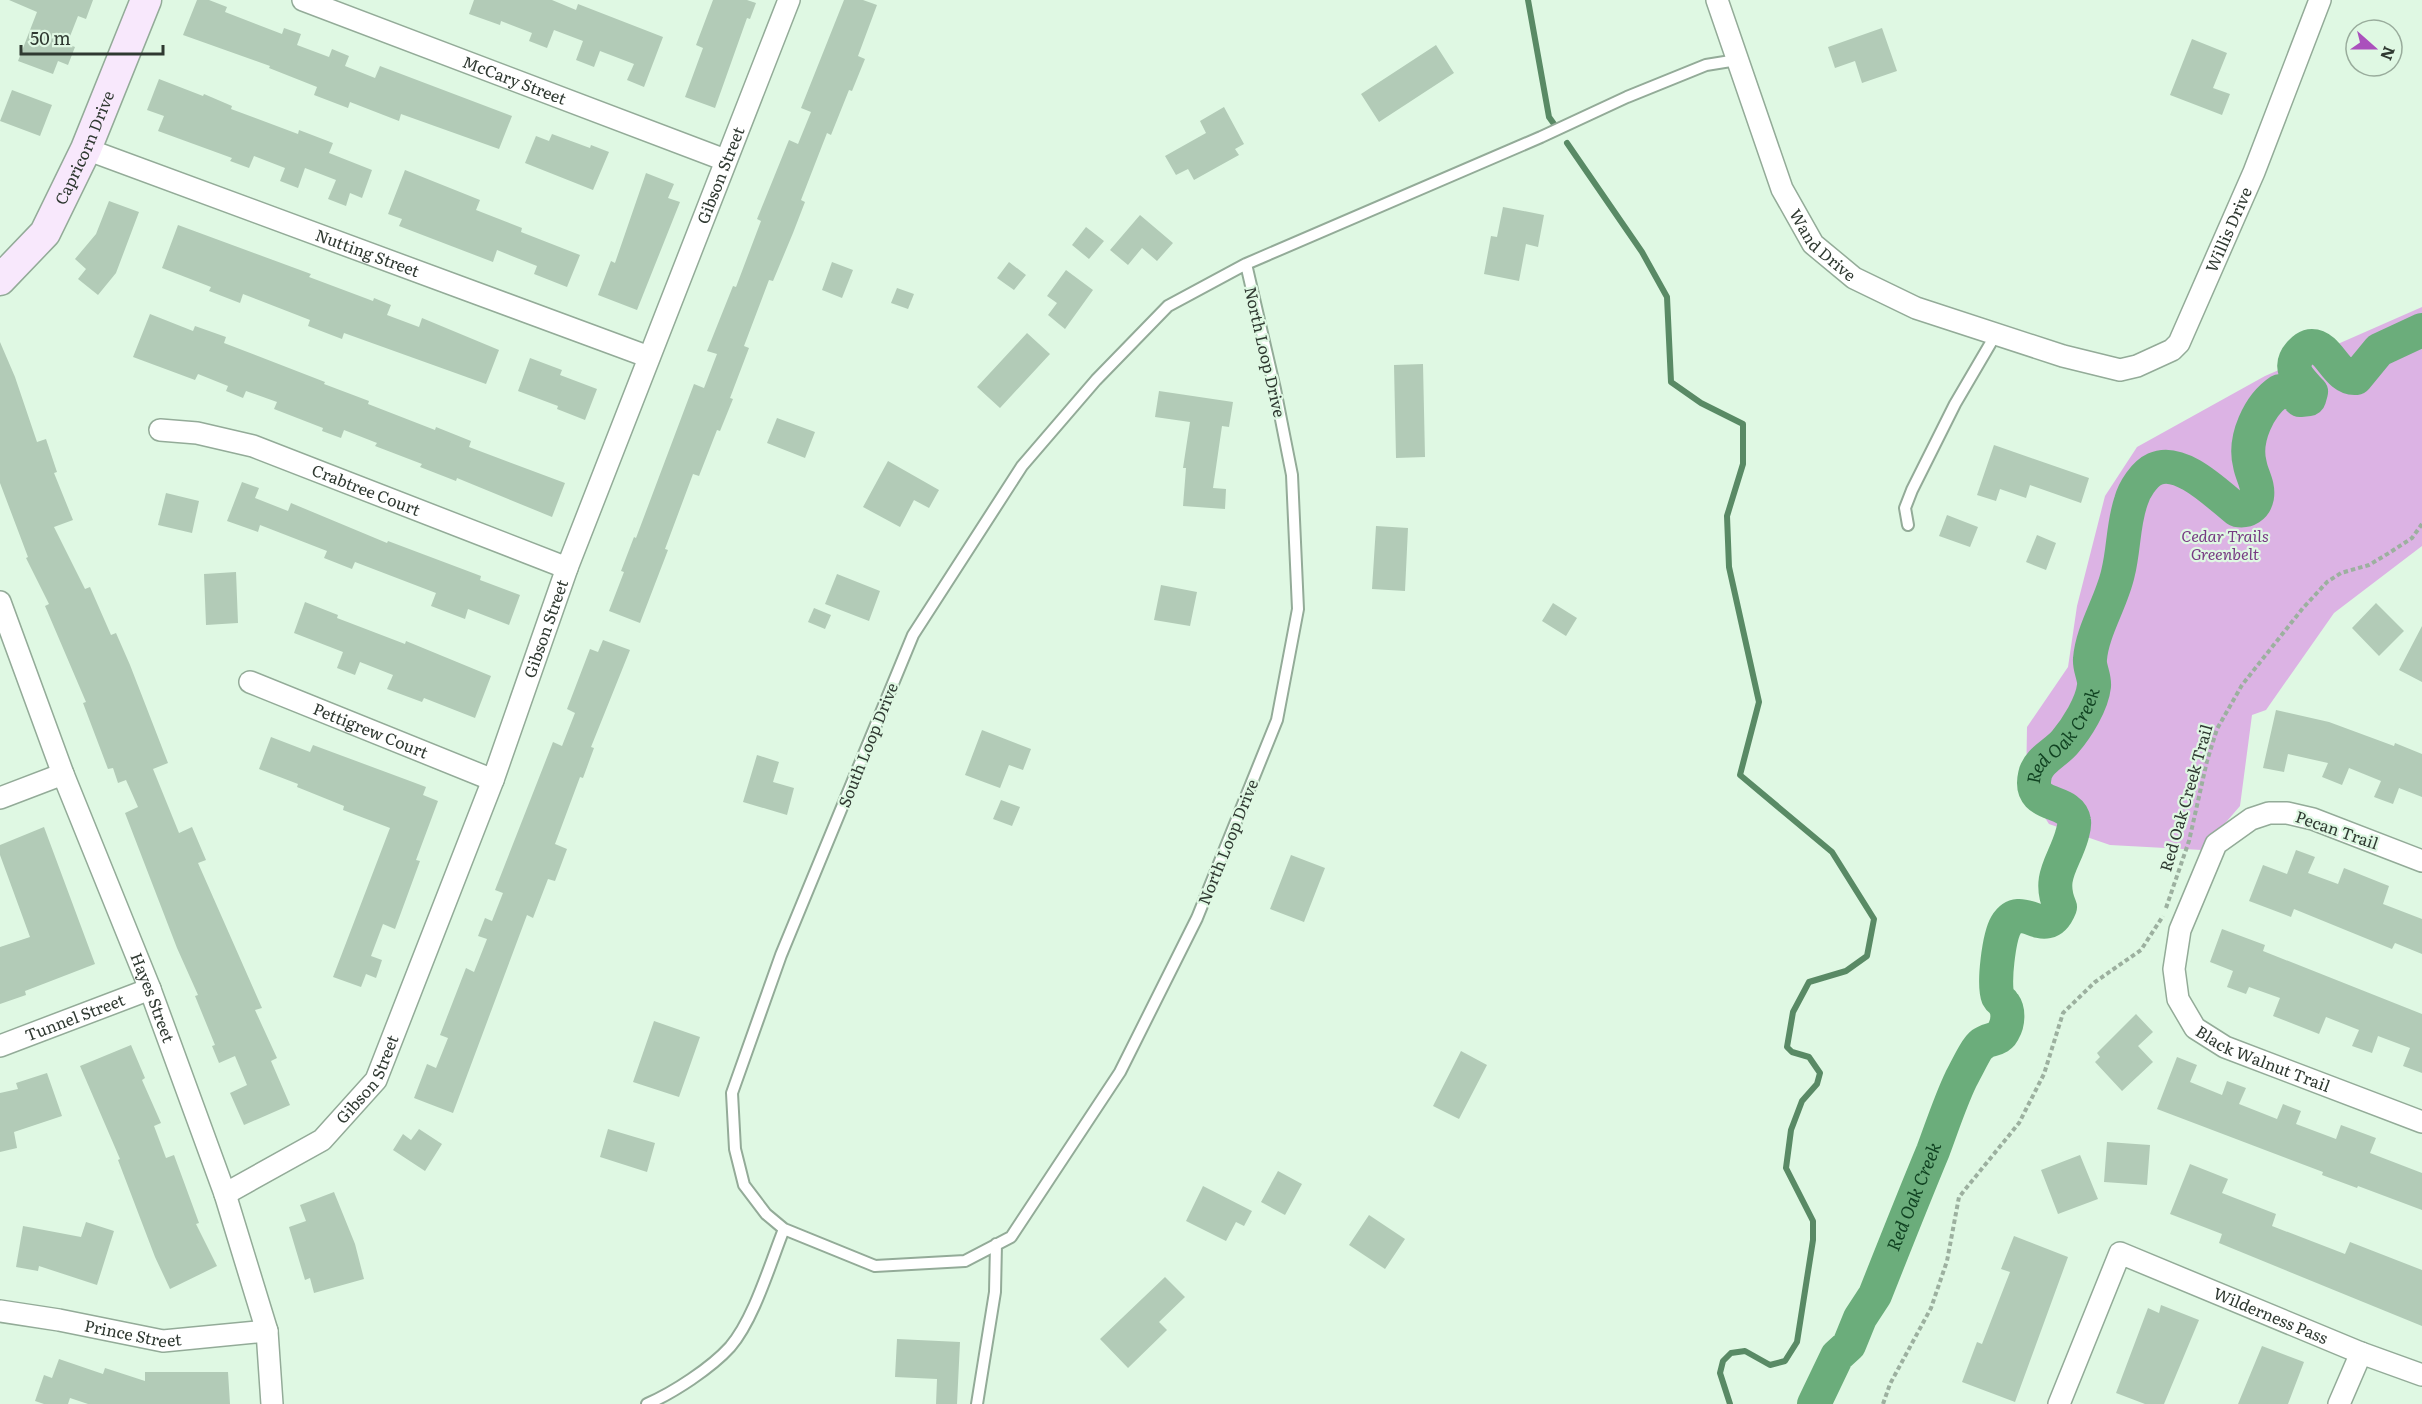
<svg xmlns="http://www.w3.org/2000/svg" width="2422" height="1404" font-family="Literata,serif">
<rect width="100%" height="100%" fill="#dff8e3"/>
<!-- green -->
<path fill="#dcb3e4" d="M 2422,307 L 2422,546 L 2334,613 L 2266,710 L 2252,715 L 2240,806 L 2202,850 L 2110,845 L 2049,824 L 2026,789 L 2027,727 L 2068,667 L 2077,606 L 2105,496 L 2137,447 L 2265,376 Z"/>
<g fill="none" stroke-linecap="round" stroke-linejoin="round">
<!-- stream -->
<path stroke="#598a65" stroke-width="6" d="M 1528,0 L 1549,117 L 1554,124
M 1567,143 L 1642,252 L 1667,297 L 1671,382 L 1701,403 L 1743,424 L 1743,464 L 1727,516 L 1729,567 L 1759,702 L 1740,775 L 1832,852 L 1874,919 L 1867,956 L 1846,971 L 1809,982 L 1793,1012 L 1787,1047 L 1792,1052 L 1809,1057 L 1820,1073 L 1817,1084 L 1802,1101 L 1791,1130 L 1786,1168 L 1813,1221 L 1813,1240 L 1797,1342 L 1785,1361 L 1770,1365 L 1745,1351 L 1731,1353 L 1723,1361 L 1720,1373 L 1730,1404"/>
<!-- river -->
<path stroke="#6bad7b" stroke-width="34" id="s1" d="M 1814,1404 L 1837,1356 L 1849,1345 L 1860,1318 L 1875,1295 C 1894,1247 1913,1199 1933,1151 C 1942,1127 1950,1102 1961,1079 C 1965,1072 1976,1048 1982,1044 C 1989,1038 2000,1041 2004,1030 C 2008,1023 2009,1011 2004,1004 C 2002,1000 2000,1001 1998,997 C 1993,984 1999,937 2006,925 C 2022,898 2046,943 2060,907 C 2047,877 2064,863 2072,835 C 2073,831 2075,825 2074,821 C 2070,797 2027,810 2035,775 C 2038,760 2056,753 2065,742 C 2077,728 2092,704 2094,686 C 2095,677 2089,668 2090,659 C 2092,631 2112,601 2118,573 C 2124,549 2123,524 2131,501 C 2134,490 2144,474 2155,469 C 2181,457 2218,495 2237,510 C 2247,512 2255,507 2257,497 C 2259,485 2252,476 2250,465 C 2243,439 2259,405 2280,391 L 2293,393 L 2300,400 L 2309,399 L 2311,392 C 2301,381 2286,369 2300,353 C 2303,350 2307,346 2312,346 C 2329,346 2337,380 2356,378 L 2379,350 L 2422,330"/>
</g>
<!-- building -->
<path fill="#b2cbb7" d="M 9,0 L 93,0 L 86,19 L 78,16 L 67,44 L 75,47 L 68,65 L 58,61 L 53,74 L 18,61 L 37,12 Z
M 197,0 L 209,0 L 227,7 L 225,12 L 282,34 L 284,28 L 301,34 L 297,45 L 329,57 L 332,49 L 349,56 L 345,66 L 375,78 L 380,66 L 512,116 L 499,149 L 401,114 L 399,121 L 350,102 L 348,108 L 314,95 L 317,87 L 269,68 L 270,66 L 183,35 Z
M 474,0 L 552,0 L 576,10 L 578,4 L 663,37 L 644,87 L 627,80 L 634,64 L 600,51 L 594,67 L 576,60 L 583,41 L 554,30 L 547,48 L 529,41 L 532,33 L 501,21 L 500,25 L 469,14 Z
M 713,0 L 747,0 L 756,3 L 750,19 L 747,18 L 715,108 L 685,97 L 703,48 L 696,45 Z
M 844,0 L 863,0 L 877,5 L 858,56 L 865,59 L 852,91 L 849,90 L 831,135 L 827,133 L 801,200 L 805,202 L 793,233 L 773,281 L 769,280 L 744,346 L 749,348 L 730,398 L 733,399 L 720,431 L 717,430 L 699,476 L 693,474 L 665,549 L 668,550 L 640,623 L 609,611 L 624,572 L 621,571 L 634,537 L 636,538 L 694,384 L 704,388 L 717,354 L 707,351 L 733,286 L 736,287 L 761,221 L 757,219 L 789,140 L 798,144 L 811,112 L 801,108 Z
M 1882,28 L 1897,71 L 1862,83 L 1855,61 L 1835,68 L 1828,47 Z
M 2192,39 L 2227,53 L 2213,88 L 2230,94 L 2222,115 L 2170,95 Z
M 1436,45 L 1454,73 L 1379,122 L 1361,94 Z
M 159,79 L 203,96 L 204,94 L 232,106 L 231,109 L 298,134 L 299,130 L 333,143 L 329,153 L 372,170 L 362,198 L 350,193 L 346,206 L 328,199 L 336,180 L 305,168 L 298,188 L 280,181 L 285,168 L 254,156 L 249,168 L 230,161 L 232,158 L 158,131 L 164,116 L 147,110 Z
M 12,90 L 52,105 L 40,136 L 0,121 Z
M 1224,107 L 1244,144 L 1235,149 L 1239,155 L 1194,180 L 1188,169 L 1176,175 L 1165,156 L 1206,133 L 1200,121 Z
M 552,134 L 590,148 L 591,145 L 609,152 L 593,190 L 525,163 L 536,136 L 549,141 Z
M 405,170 L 480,200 L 476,210 L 522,228 L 521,232 L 580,255 L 567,287 L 534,274 L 537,266 L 497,250 L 493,262 L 399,226 L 402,219 L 388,214 Z
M 646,173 L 674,184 L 668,198 L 680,202 L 637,310 L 598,295 L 611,261 L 615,263 Z
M 109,201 L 139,212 L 116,273 L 98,295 L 78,279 L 86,269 L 75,259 L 96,234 Z
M 1503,207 L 1544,215 L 1538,247 L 1526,244 L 1519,281 L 1484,274 L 1491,236 L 1497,237 Z
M 1140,215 L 1173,243 L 1157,261 L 1142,248 L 1128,265 L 1110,250 Z
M 178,225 L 311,274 L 309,277 L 373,301 L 374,298 L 391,305 L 387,315 L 419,327 L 422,318 L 499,350 L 486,384 L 344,333 L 342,339 L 308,326 L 310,320 L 243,294 L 240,303 L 209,291 L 211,287 L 162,268 Z
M 1086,227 L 1104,241 L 1089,259 L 1072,245 Z
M 832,262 L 853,270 L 842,298 L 822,290 Z
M 1009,262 L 1026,275 L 1014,290 L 997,278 Z
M 1066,270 L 1093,290 L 1065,329 L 1048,315 L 1057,303 L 1047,296 Z
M 897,288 L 914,294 L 908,309 L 891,303 Z
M 150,314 L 193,331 L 195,326 L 226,337 L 224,343 L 325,382 L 324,384 L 369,401 L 368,404 L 435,430 L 436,427 L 471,441 L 469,447 L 565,483 L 552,517 L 457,478 L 456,481 L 420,467 L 422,464 L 375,446 L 377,443 L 344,430 L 341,438 L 322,431 L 323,428 L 274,409 L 277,402 L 246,391 L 243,398 L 226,391 L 228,386 L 198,374 L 195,380 L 133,357 Z
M 1027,333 L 1050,354 L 1000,408 L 977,387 Z
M 0,342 L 15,377 L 37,442 L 46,439 L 57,472 L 54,473 L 73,520 L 54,527 L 85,589 L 90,587 L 111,635 L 116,633 L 130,665 L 168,763 L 153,769 L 179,833 L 192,827 L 206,860 L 198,863 L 262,1008 L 255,1010 L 277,1058 L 271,1061 L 290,1105 L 244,1125 L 230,1093 L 247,1085 L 235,1056 L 219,1063 L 212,1046 L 215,1045 L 195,996 L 198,995 L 177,948 L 125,813 L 138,807 L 126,780 L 118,783 L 113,768 L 108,769 L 83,703 L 86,702 L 45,606 L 49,604 L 26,558 L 28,557 L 0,483 Z
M 530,358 L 562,370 L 560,375 L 597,389 L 585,420 L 557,409 L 558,406 L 518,391 Z
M 1423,364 L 1425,457 L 1396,458 L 1394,365 Z
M 1159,391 L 1233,402 L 1229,427 L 1222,426 L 1213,488 L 1226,489 L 1225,509 L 1183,506 L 1186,468 L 1183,468 L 1190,422 L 1155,417 Z
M 777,418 L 815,432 L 805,458 L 767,443 Z
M 1994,445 L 2089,478 L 2081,503 L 2030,485 L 2026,498 L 2000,489 L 1996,501 L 1977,495 Z
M 888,461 L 939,490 L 929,508 L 914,500 L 900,527 L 863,507 Z
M 242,482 L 259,488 L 255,498 L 288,511 L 291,503 L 387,543 L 388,541 L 481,576 L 480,580 L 520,595 L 509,625 L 468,609 L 465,619 L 431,606 L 436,593 L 355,562 L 352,569 L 324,558 L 327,551 L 260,525 L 258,532 L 227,521 Z
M 166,493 L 199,501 L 192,533 L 158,525 Z
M 1947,515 L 1978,527 L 1970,547 L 1939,536 Z
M 1376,526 L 1408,528 L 1405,591 L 1372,589 Z
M 2037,535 L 2056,543 L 2046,570 L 2026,562 Z
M 236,572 L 238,623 L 206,625 L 204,574 Z
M 837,574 L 880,591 L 869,621 L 825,604 Z
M 1161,585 L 1197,592 L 1190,626 L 1154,620 Z
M 305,602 L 338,615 L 337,618 L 405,644 L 406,641 L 491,676 L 475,718 L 424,698 L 422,702 L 387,689 L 393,675 L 360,662 L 355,675 L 337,668 L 343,652 L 294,633 Z
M 1553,603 L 1577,618 L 1566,636 L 1542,621 Z
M 2376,603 L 2404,631 L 2379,656 L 2352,628 Z
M 814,608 L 831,615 L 825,629 L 808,622 Z
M 2422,626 L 2422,682 L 2399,670 Z
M 603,640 L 630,650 L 591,747 L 594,748 L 583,778 L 580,777 L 555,844 L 567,849 L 555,881 L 548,879 L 533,918 L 527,915 L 453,1113 L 414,1098 L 427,1064 L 436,1068 L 448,1038 L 440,1035 L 466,968 L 474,972 L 487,939 L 478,936 L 485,918 L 492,921 L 503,893 L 495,890 L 553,742 L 562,746 L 575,713 L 567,709 L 590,649 L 598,652 Z
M 2276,710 L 2329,722 L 2394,746 L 2395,743 L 2422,754 L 2422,797 L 2399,788 L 2393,804 L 2374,797 L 2381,781 L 2349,768 L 2342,785 L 2322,777 L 2328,763 L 2288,754 L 2284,772 L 2263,768 Z
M 982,730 L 1031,749 L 1023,770 L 1009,765 L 1000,788 L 965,775 Z
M 271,737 L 310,752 L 313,745 L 410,781 L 426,787 L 423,795 L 438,801 L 416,860 L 420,861 L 395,929 L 383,924 L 371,956 L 382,960 L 376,978 L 366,974 L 361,987 L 333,977 L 390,828 L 343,810 L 344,806 L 297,787 L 298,784 L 259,769 Z
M 757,755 L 779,762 L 773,782 L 794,788 L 787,815 L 743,802 Z
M 1001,800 L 1020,807 L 1012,826 L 993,819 Z
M 44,827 L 95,964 L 25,991 L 26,995 L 0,1004 L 0,947 L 30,937 L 0,855 L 0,845 Z
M 2296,850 L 2315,857 L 2308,873 L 2338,884 L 2344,868 L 2389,886 L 2383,904 L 2422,919 L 2422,954 L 2395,943 L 2392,949 L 2294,909 L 2291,917 L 2249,901 L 2263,865 L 2287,874 Z
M 1291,855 L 1325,868 L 1304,922 L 1270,909 Z
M 2222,929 L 2265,945 L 2263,951 L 2422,1014 L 2422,1073 L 2403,1066 L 2410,1048 L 2378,1036 L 2372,1053 L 2352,1046 L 2359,1030 L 2326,1017 L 2319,1034 L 2273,1016 L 2280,998 L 2249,987 L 2246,994 L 2227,987 L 2233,971 L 2210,962 Z
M 2136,1014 L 2153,1032 L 2138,1046 L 2153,1062 L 2122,1091 L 2095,1062 L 2100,1057 L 2097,1053 Z
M 654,1021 L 700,1037 L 679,1097 L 633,1082 Z
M 131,1045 L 145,1078 L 142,1080 L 161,1123 L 154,1126 L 166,1158 L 174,1155 L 199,1223 L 196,1224 L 217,1266 L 170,1289 L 155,1257 L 118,1160 L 120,1159 L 80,1066 Z
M 1461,1051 L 1487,1065 L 1459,1119 L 1433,1106 Z
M 2177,1057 L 2197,1065 L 2190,1082 L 2222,1095 L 2227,1081 L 2246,1088 L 2239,1104 L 2277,1119 L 2283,1104 L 2301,1111 L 2296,1124 L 2336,1139 L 2341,1125 L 2376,1138 L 2370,1153 L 2422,1173 L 2422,1210 L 2358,1186 L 2357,1188 L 2322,1175 L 2323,1172 L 2157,1109 Z
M 47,1073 L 62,1116 L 14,1132 L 17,1148 L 0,1152 L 0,1093 L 18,1089 L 16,1083 Z
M 419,1129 L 442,1144 L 425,1171 L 393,1150 L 403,1134 L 411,1140 Z
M 608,1129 L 655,1143 L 647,1172 L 600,1157 Z
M 2107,1142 L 2150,1145 L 2147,1185 L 2104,1182 Z
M 2080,1155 L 2098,1199 L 2058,1214 L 2041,1170 Z
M 2190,1164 L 2228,1179 L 2222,1193 L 2276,1214 L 2272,1226 L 2345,1254 L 2350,1242 L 2422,1270 L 2422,1326 L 2219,1243 L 2222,1234 L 2170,1214 Z
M 1278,1171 L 1302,1184 L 1285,1215 L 1261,1202 Z
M 1203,1186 L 1252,1211 L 1244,1226 L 1236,1222 L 1226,1241 L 1186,1221 Z
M 334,1192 L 355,1244 L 364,1279 L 314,1293 L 310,1278 L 305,1280 L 289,1227 L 306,1221 L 300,1205 Z
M 1369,1215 L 1405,1239 L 1385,1269 L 1349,1245 Z
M 86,1222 L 114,1231 L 97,1285 L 39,1266 L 38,1271 L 16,1267 L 23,1226 L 81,1237 Z
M 2014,1236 L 2068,1257 L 2015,1402 L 1962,1382 L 1977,1342 L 1982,1344 L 2010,1272 L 2001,1269 Z
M 1165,1277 L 1185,1297 L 1159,1322 L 1167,1330 L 1128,1368 L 1100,1339 Z
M 2161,1305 L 2199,1320 L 2164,1404 L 2145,1404 L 2116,1393 L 2148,1308 L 2159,1313 Z
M 897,1339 L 960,1342 L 957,1404 L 936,1404 L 937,1379 L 895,1377 Z
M 2262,1346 L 2304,1362 L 2288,1404 L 2238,1404 Z
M 59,1359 L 103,1374 L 105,1368 L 145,1381 L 145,1372 L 228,1372 L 230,1404 L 88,1404 L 70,1398 L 68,1404 L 44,1404 L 35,1401 L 44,1375 L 52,1378 Z"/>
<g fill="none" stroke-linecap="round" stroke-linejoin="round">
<!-- lane casing -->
<g stroke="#93ab98" stroke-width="14">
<path id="lane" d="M 1246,264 L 1275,389 L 1292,475 L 1298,609 L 1277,720 L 1197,918 L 1120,1072 L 1011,1237 L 965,1261 L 875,1266 L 784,1229 L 766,1214 L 744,1185 L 735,1149 L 732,1093 L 781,955 L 913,635 L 1022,466 L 1096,380 L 1168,306 L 1246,264 L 1541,137 L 1627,97 L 1706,65 L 1737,60
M 1908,525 L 1905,508 L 1912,490 L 1955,404 L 1996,334
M 647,1404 C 673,1393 711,1368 730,1347 C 754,1319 770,1264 784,1229
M 977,1404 L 995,1292 L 996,1244"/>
</g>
<!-- street casing -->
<g stroke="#93ab98" stroke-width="24">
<g id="street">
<path id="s2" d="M 303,0 L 725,160"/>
<path id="s3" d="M 1717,0 L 1782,189 L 1813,244 L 1854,278 L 1916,308 L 2063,356 L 2120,370 L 2137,366 L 2172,350 L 2179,343 L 2254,172 L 2320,0"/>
<path id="s4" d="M 86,149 L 649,357"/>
<path id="s5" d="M 160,430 L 197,433 L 253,446 L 567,568"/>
<path id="s6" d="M 0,602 L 63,774 L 150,989 L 225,1194 L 267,1331 L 272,1404"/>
<path id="s7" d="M 250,682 L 493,780"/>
<path d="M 0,798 L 63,774"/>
<path id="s8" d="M 2422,861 L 2313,819 L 2287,813 L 2269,813 L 2251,819 L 2216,844 L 2180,930 L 2174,969 L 2178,999 L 2195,1028 L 2225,1047 L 2422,1122"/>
<path id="s9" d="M 0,1046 L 150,989"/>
<path id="s10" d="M 225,1194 L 322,1140 L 376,1080 L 493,780 L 567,568 L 789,0"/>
<path id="s11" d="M 0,1311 L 59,1320 L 163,1341 L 267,1331"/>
<path id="s12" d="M 2059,1404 L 2120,1253 L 2361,1353 L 2422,1375"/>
<path d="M 2339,1404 L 2361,1353"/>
</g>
</g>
<!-- secondary casing -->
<g stroke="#93ab98" stroke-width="33">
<g id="secondary">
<path id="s13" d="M 0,280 L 45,233 L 86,149 L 146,0"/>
</g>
</g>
<!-- path -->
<path stroke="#9cb09f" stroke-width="4" stroke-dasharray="4.5 3" stroke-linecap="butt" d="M 2166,908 L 2189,841 L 2207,761 L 2217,729 L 2242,685 L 2303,608 L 2327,582 L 2341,573 L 2369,565 L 2389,553 L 2412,538 L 2422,524
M 1883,1404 L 1890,1384 L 1931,1308 L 1947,1261 L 1959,1197 L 2019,1123 L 2044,1074 L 2063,1013 L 2095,982 L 2141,950 L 2163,916"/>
<!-- lane -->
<use href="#lane" stroke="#fff" stroke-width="10"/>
<!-- street -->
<use href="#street" stroke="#fff" stroke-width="21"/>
<!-- secondary -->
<use href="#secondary" stroke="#f8e8fc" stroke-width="30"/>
</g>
<g text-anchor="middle" stroke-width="4.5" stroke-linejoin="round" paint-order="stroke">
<!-- street labels -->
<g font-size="16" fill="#2f3931" stroke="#dff8e3">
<text dy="6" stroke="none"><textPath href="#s2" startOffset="226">McCary Street</textPath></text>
<text dy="6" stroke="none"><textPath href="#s13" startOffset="159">Capricorn Drive</textPath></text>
<text dy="6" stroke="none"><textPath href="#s10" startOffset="1160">Gibson Street</textPath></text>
<text dy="6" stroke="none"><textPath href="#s3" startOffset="788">Willis Drive</textPath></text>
<text dy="6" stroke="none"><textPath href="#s3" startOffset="270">Wand Drive</textPath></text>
<text dy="6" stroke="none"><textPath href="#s4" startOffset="300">Nutting Street</textPath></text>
<text transform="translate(1265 352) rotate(77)" y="6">North Loop Drive</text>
<text dy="6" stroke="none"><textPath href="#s5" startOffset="216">Crabtree Court</textPath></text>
<text dy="6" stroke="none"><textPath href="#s10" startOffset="674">Gibson Street</textPath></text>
<text dy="6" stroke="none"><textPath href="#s7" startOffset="130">Pettigrew Court</textPath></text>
<text transform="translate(868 745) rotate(-68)" y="6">South Loop Drive</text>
<text transform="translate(2186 798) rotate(-74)" y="6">Red Oak Creek Trail</text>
<text transform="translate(2337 830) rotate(19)" y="6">Pecan Trail</text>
<text transform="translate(1228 842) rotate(-68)" y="6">North Loop Drive</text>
<text dy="6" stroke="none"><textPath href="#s6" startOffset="424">Hayes Street</textPath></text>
<text dy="6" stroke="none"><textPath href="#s9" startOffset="80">Tunnel Street</textPath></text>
<text dy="6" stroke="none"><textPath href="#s8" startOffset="495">Black Walnut Trail</textPath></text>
<text dy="6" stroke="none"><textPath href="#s10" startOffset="188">Gibson Street</textPath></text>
<text dy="6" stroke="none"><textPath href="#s12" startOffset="326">Wilderness Pass</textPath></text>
<text dy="6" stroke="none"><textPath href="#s11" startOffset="135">Prince Street</textPath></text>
</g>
<!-- park labels -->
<g font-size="16" font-style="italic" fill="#773b83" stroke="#dff8e3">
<text x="2225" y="542">Cedar Trails<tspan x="2225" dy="18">Greenbelt</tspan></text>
</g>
<!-- water labels -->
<g font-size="18" font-style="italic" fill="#114322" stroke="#dff8e3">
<text dy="6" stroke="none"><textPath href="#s1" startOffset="808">Red Oak Creek</textPath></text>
<text dy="6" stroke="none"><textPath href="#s1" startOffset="232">Red Oak Creek</textPath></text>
</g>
</g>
<!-- north arrow -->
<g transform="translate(2374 48) rotate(111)"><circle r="28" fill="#dff8e3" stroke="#99ac9c" stroke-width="1.5"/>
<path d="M0-4.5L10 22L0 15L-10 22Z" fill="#aa50bc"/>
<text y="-9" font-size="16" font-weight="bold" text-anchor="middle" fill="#2f3931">N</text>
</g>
<!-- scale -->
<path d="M21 45v9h142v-9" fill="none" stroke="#2f3931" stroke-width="3"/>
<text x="30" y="45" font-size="18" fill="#2f3931" stroke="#dff8e3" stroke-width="4.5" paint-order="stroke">50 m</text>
</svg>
